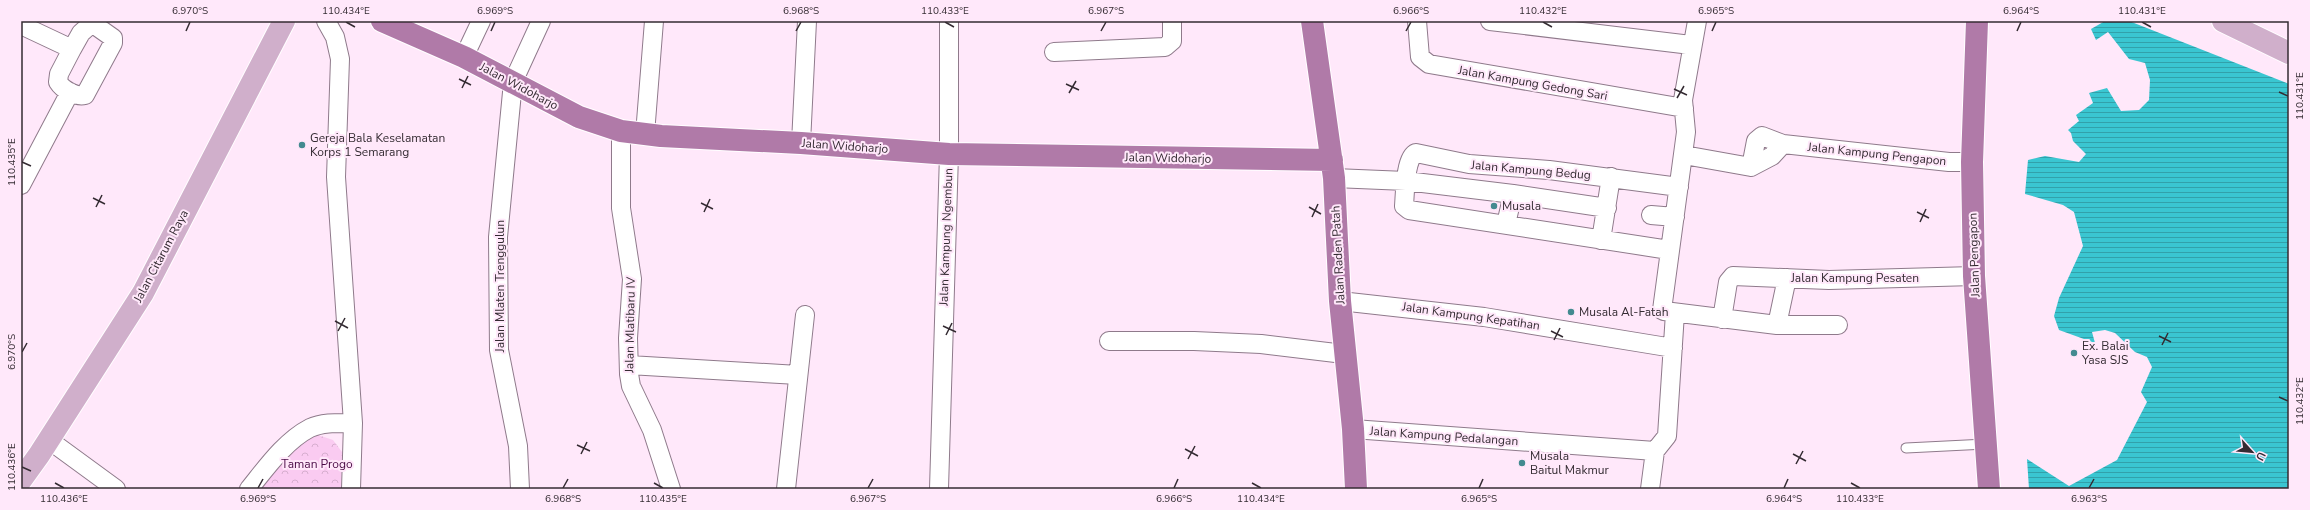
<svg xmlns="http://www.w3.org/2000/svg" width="2310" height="510" font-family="'Nunito Sans',sans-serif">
<defs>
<pattern id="park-crowns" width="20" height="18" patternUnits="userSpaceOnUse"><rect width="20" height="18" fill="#facbf1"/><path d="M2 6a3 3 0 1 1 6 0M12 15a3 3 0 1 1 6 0" fill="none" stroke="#d7aecf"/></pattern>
<pattern id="water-rules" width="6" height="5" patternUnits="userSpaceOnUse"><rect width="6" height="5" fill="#3ac6d1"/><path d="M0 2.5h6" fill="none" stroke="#32a1aa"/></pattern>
</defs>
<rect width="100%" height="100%" fill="#ffe8fa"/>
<!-- park -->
<path fill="url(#park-crowns)" d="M 318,435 L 333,440 L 342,452 L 341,489 L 259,489 C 274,469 294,444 318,435 Z"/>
<!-- water -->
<path fill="url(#water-rules)" d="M 2105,21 L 2129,21 L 2289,84 L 2289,489 L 2029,489 L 2027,459 L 2069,486 L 2117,460 L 2147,402 L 2141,392 L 2152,367 L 2147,357 L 2135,352 L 2115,333 L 2105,330 L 2092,332 L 2095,343 L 2059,330 L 2054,316 L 2059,298 L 2083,246 L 2074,212 L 2063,205 L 2025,194 L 2028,160 L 2045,156 L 2079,162 L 2086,154 L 2073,141 L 2071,133 L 2068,130 L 2079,121 L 2076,115 L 2093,103 L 2089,93 L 2107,88 L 2121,111 L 2139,110 L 2149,100 L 2150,80 L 2145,63 L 2129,59 L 2108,32 L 2096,40 L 2091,29 Z"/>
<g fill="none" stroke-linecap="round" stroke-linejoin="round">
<!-- lane casing -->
<g stroke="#8f7a8b" stroke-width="11">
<path id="lane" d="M 1906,448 L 1986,444"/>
</g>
<!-- street casing -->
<g stroke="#8f7a8b" stroke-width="20">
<path id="street" d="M 326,21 L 335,37 L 340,59 L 336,177 L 353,423
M 1417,21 L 1420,57 L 1429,64 L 1684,108
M 1490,21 L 1691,45
M 1697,21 L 1683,100 L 1686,132 L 1662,310 L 1664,311 L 1777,325 L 1838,325
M 21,25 L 72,49 L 59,74 L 58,82 C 63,90 76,97 85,95 L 113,43 L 113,38 L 96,26 L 90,25 L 81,33 L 72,49
M 1054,52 L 1165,47 L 1172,41 L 1172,21
M 464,57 L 481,21
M 621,131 L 621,208 L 632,279 L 628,338 L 629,374 L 631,386 L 652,430 L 671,489
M 645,134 L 654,21
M 801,143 L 807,21
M 1684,155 L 1751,167
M 1751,167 L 1756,141 L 1762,136 L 1783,144 L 1949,162 L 1972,162
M 1751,167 L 1772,156 L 1783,144
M 1334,178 L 1406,181 L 1513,194 L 1607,208
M 21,185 L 70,92
M 1651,215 L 1675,217
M 1506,224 L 1513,194
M 1601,240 L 1611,177
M 1669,250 L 1409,210 L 1404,206 C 1405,195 1405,157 1416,153 L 1469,164 L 1549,170 L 1679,187
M 1340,301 L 1484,317 L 1673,348
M 1722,319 L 1728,282 L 1733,276 L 1829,280 L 1974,276
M 1777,325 L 1787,278
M 1109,341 L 1194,341 L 1261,344 L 1344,354
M 629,365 L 798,375
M 1353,429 L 1655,451
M 49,440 L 116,489
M 249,489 C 266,468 285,441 310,428 C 323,422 339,423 353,423 L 351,489
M 520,489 L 518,446 L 499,350 L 498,237 L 513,82 L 541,21
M 786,489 L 805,315
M 939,489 L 949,154 L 949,21
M 1650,489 L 1655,451 L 1667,436 L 1675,313"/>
</g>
<!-- primary casing -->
<g stroke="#fff" stroke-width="24">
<path id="primary" d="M 2223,21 L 2289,53
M 21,480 L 39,455 L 143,293 L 284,21"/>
</g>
<!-- highway casing -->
<g stroke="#fff" stroke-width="24">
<path id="highway" d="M 382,21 L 464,57 L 579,117 L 621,131 L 661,136 L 801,143 L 949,154 L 1332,160
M 1312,21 L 1334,178 L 1340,301 L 1353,429 L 1356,489
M 1977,21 L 1972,162 L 1974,276 L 1989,489"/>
</g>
<!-- lane -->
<use href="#lane" stroke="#fff" stroke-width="9"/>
<!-- street -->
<use href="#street" stroke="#fff" stroke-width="18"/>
<!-- primary -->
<use href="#primary" stroke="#d0afcb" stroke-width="22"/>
<!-- highway -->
<use href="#highway" stroke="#b07aa8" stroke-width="22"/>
</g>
<!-- ticks -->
<path fill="none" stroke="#342b32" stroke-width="1.5" d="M 346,22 L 355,27M 945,22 L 954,27M 1543,22 L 1552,27M 2142,22 L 2151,27M 186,31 L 190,22M 491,31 L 495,22M 796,31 L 801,22M 1101,31 L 1106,22M 1406,31 L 1411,22M 1712,31 L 1716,22M 2017,31 L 2021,22M 459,79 L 471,85M 1066,84 L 1079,90M 462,88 L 468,76M 1674,89 L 1687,95M 2279,92 L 2288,96M 1069,93 L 1076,81M 1677,98 L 1684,86M 22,162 L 31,166M 93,198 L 105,204M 701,203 L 713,209M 96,207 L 102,195M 1309,207 L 1321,214M 704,212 L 710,199M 1917,212 L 1929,218M 1312,217 L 1318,204M 1920,222 L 1926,209M 335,321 L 348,328M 943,326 L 956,332M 338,331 L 345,318M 1551,331 L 1563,337M 946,335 L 952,323M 2159,336 L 2171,342M 1554,340 L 1560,328M 2162,345 L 2168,333M 22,352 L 27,343M 2279,397 L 2288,401M 577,445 L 590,451M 1185,449 L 1198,456M 581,454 L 587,442M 1793,454 L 1806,461M 1188,459 L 1195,446M 1796,464 L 1803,451M 22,467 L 31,471M 55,483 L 64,488M 654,483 L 663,488M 1252,483 L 1261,488M 1851,483 L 1860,488M 258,488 L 263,479M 563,488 L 568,479M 868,488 L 873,479M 1174,488 L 1178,479M 1479,488 L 1483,479M 1784,488 L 1788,479M 2089,488 L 2094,479"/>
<!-- markers -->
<g fill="#438a90" stroke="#ffe8fa" stroke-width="1.5">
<circle cx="302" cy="145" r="4"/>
<circle cx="1494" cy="206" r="4"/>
<circle cx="1571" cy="312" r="4"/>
<circle cx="2074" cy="353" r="4"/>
<circle cx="1522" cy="463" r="4"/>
</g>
<g text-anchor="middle" stroke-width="4" stroke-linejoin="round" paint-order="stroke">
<!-- street labels -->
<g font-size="12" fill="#342b32" stroke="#ffe8fa">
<text transform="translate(1533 83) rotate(10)" y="4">Jalan Kampung Gedong Sari</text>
<text transform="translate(519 86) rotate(28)" y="4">Jalan Widoharjo</text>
<text transform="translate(845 146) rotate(4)" y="4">Jalan Widoharjo</text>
<text transform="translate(1877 154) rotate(6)" y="4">Jalan Kampung Pengapon</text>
<text transform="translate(1168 158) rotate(1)" y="4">Jalan Widoharjo</text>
<text transform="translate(1531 170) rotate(5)" y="4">Jalan Kampung Bedug</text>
<text transform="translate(946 237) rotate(-88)" y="4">Jalan Kampung Ngembun</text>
<text transform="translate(1338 255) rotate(-93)" y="4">Jalan Raden Patah</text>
<text transform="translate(1974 255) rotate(-92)" y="4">Jalan Pengapon</text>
<text transform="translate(161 256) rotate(-62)" y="4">Jalan Citarum Raya</text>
<text x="1855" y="282">Jalan Kampung Pesaten</text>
<text transform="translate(500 286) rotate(-90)" y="4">Jalan Mlaten Trenggulun</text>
<text transform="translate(1471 316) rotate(8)" y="4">Jalan Kampung Kepatihan</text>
<text transform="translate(630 325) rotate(-89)" y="4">Jalan Mlatibaru IV</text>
<text transform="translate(1444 436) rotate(4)" y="4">Jalan Kampung Pedalangan</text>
</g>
<!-- poi labels -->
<g font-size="12" fill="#342b32" stroke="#ffe8fa" text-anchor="start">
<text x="310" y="142">Gereja Bala Keselamatan<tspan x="310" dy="14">Korps 1 Semarang</tspan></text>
<text x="1502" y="210">Musala</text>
<text x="1579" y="316">Musala Al-Fatah</text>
<text x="2082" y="350">Ex. Balai<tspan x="2082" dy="14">Yasa SJS</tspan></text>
<text x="1530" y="460">Musala<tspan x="1530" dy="14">Baitul Makmur</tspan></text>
</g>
<!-- park labels -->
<g font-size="12" fill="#4a0a45" stroke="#ffe8fa">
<text x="317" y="468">Taman Progo</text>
</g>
</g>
<!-- border -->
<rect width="2310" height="510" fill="none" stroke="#ffe8fa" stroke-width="44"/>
<!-- north arrow -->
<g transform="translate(2252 452) rotate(117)" stroke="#ffe8fa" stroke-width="3" paint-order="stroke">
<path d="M0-3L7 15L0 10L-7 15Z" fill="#342b32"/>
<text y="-6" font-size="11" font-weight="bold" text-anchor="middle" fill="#342b32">U</text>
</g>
<rect x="22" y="22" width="2266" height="466" fill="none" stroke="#342b32" stroke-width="1.5"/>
<g font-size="10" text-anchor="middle" fill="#342b32">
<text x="190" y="14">6.970°S</text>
<text x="346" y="14">110.434°E</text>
<text x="495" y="14">6.969°S</text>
<text x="801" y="14">6.968°S</text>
<text x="945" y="14">110.433°E</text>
<text x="1106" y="14">6.967°S</text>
<text x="1411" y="14">6.966°S</text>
<text x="1543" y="14">110.432°E</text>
<text x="1716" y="14">6.965°S</text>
<text x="2021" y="14">6.964°S</text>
<text x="2142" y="14">110.431°E</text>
<text transform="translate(2299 96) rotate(-90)" y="4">110.431°E</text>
<text transform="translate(11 162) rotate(-90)" y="4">110.435°E</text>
<text transform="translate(11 352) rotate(-90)" y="4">6.970°S</text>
<text transform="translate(2299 401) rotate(-90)" y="4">110.432°E</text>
<text transform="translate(11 467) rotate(-90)" y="4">110.436°E</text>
<text x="64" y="502">110.436°E</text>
<text x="258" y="502">6.969°S</text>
<text x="563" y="502">6.968°S</text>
<text x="663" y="502">110.435°E</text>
<text x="868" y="502">6.967°S</text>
<text x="1174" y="502">6.966°S</text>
<text x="1261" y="502">110.434°E</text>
<text x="1479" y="502">6.965°S</text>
<text x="1784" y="502">6.964°S</text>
<text x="1860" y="502">110.433°E</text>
<text x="2089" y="502">6.963°S</text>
</g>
</svg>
